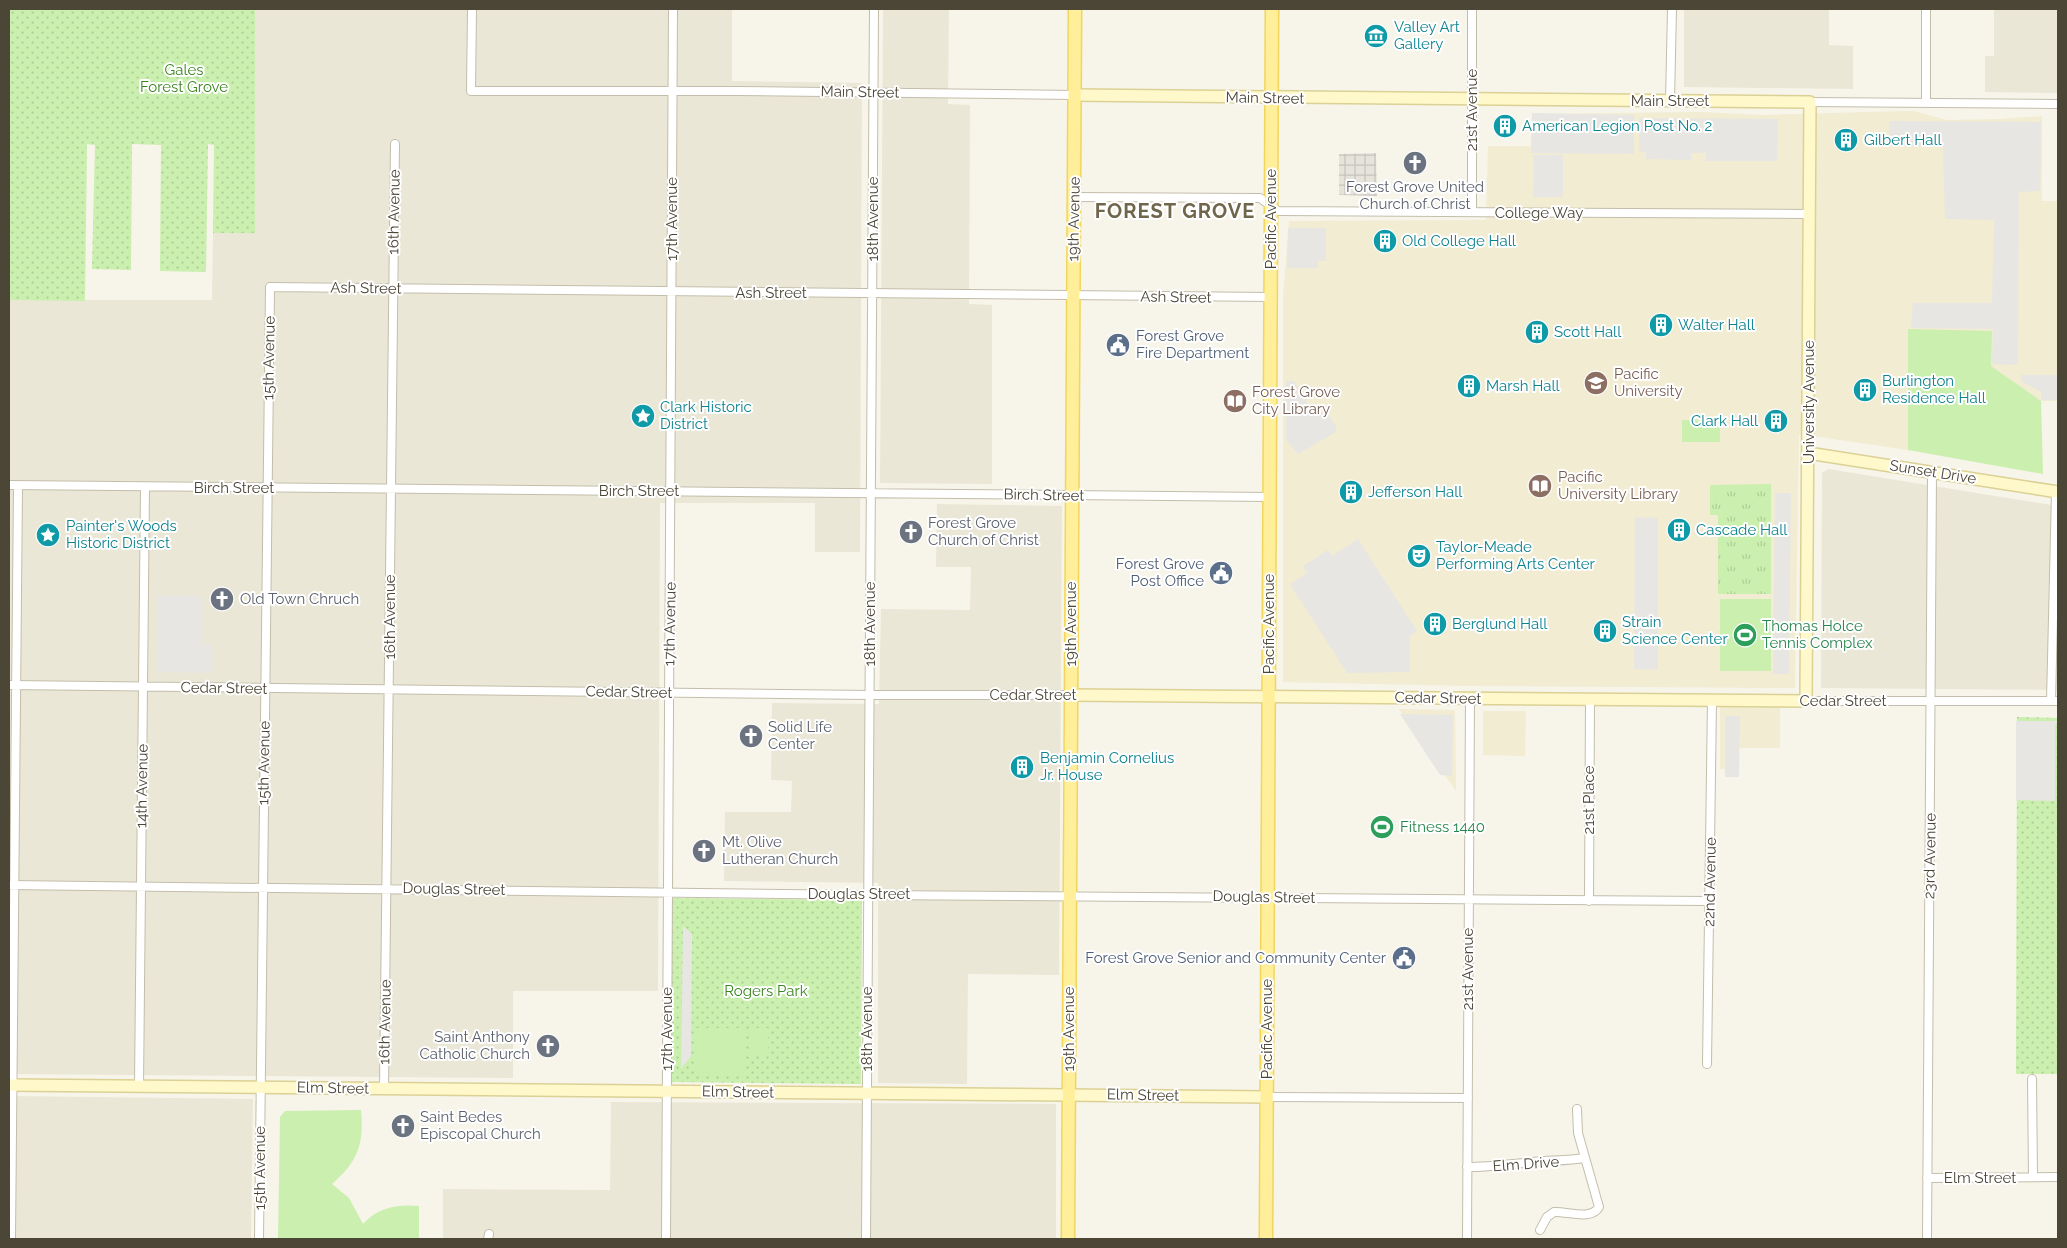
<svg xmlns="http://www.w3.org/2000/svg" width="2067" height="1248" font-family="Raleway,sans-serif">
<defs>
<pattern id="industrial-grid" width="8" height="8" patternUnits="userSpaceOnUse" patternTransform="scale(1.25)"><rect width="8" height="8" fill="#e6e3db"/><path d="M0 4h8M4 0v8" fill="none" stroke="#c7c4bd"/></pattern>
<pattern id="grass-tufts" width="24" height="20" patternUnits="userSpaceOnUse" patternTransform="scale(1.25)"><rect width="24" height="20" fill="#caefae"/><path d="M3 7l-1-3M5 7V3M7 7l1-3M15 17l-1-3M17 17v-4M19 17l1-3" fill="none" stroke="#afce96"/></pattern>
<pattern id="park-dots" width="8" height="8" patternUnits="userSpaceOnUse" patternTransform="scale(1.25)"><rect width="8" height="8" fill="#caefae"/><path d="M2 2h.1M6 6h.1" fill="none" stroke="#afce96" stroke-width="1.8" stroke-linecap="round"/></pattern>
</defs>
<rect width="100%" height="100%" fill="#f7f4ea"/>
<!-- residential -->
<path fill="#ebe7d7" d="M 255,9 L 732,9 L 732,81 L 862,83 L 860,552 L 815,552 L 815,503 L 660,503 L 658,991 L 513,991 L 513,1078 L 9,1074 L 9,300 L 212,300 L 213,233 L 255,233 Z
M 883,9 L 949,9 L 948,104 L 970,105 L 969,304 L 992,305 L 992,484 L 880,483 Z
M 1684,9 L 1829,9 L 1829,45 L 1853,46 L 1853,89 L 1684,87 Z
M 1987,9 L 2058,9 L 2058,93 L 1985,92 L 1985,56 L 1994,56 L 1994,9 Z
M 1828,469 L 2058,506 L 2058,690 L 1821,688 L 1822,473 Z
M 937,504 L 1062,506 L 1059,975 L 968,974 L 967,1084 L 878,1083 L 878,883 L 724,881 L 725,812 L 791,812 L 792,781 L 771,780 L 772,703 L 879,704 L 881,609 L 970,610 L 971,567 L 936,567 Z
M 9,1096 L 253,1099 L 251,1239 L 9,1239 Z
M 611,1102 L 1056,1104 L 1056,1239 L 443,1239 L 443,1189 L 610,1190 Z"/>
<!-- industrial -->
<path fill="url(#industrial-grid)" d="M 1376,153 L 1377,196 L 1339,195 L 1339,154 Z"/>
<!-- education -->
<path fill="#f1ecd2" d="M 1905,111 L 1914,111 L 1947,120 L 2000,119 L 2042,116 L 2042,201 L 2058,201 L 2058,401 L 2041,401 L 1991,366 L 1909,329 L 1908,450 L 1799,434 L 1795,688 L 1470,686 L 1283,682 L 1283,298 L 1289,221 L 1486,220 L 1488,146 L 1531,146 L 1532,114 L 1702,112 L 1762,115 Z
M 1720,704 L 1780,706 L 1780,748 L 1739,748 L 1739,769 L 1720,769 Z
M 1399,709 L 1455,710 L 1456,791 Z
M 1483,711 L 1526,711 L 1525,756 L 1483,755 Z"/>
<!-- grass -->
<path fill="url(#grass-tufts)" d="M 1771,484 L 1771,594 L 1718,594 L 1718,515 L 1710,515 L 1710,485 Z"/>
<!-- park -->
<path fill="url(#park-dots)" d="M 9,9 L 255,9 L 255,233 L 213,233 L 214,145 L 208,144 L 206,272 L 160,271 L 161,145 L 132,144 L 131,270 L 92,269 L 95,145 L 87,144 L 85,301 L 9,300 Z
M 2017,717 L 2058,718 L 2058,1074 L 2016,1074 Z
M 672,898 L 862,900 L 861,1084 L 670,1082 Z"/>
<!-- pitch -->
<path fill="#caefae" d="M 1908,329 L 1992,331 L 1991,366 L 2041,401 L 2043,474 L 1908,450 Z
M 1682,420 L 1720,421 L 1720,442 L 1682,442 Z
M 1720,599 L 1771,599 L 1771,671 L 1720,671 Z
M 694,1028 L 745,1028 L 745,1075 L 694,1075 Z
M 751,1028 L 768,1028 L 768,1054 L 751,1054 Z
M 361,1110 C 364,1145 358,1161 332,1184 L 349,1198 L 363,1224 C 378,1207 398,1204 419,1206 L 419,1239 L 278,1239 L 280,1117 L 285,1111 Z"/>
<!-- parking -->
<path fill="#e8e6e2" d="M 1532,113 L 1634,115 L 1634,154 L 1531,153 Z
M 1639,118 L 1778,119 L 1777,161 L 1706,161 L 1706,153 L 1691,153 L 1691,160 L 1646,159 L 1646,152 L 1639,151 Z
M 1889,121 L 2041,122 L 2040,191 L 2019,192 L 2018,365 L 1992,364 L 1993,329 L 1911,328 L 1913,303 L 1992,303 L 1994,220 L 1945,219 L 1943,147 L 1889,146 Z
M 1534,155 L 1563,155 L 1563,197 L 1533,197 Z
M 1288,228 L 1326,228 L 1326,261 L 1318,261 L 1318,268 L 1287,268 Z
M 2021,375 L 2058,375 L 2058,400 L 2041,400 L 2041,392 L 2021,381 Z
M 1286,381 L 1294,381 L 1315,415 L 1324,409 L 1336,426 L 1336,432 L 1298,454 L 1286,440 Z
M 1775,493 L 1791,493 L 1789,674 L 1773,674 Z
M 1635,517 L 1658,518 L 1658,670 L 1634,669 Z
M 1358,539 L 1417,631 L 1410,636 L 1410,672 L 1347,673 L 1290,584 L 1307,573 L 1303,566 L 1328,550 L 1332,556 Z
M 157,596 L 202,596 L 202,644 L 212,644 L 213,673 L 158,672 Z
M 1400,714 L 1453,715 L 1452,776 L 1440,775 Z
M 1725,716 L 1740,716 L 1739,777 L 1725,777 Z
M 2016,721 L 2058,721 L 2055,725 L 2055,801 L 2016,800 Z
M 683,926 L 692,934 L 691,1056 L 681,1069 Z"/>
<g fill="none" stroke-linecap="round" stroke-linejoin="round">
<!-- street casing -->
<g stroke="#c3beab" stroke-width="10">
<path id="street" d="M 472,9 L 471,91 L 737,91 L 1074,95
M 1926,9 L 1926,103
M 1670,101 L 1672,9
M 1810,102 L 2058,104
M 1074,197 L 1260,198 L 1278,211 L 1809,214
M 1472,212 L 1472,9
M 9,485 L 1270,497
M 9,685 L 869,695 L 1071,695
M 1806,701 L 2058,701
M 2051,701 L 2056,491
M 9,885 L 868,895 L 1709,901
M 1589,901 L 1590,699
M 1707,1064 L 1712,700
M 2032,1079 L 2033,1177
M 139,1086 L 145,487
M 384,1089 L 395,144
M 1267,1097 L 1468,1098
M 1467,1167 C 1490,1167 1511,1164 1533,1162 C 1550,1160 1567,1161 1584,1158
M 1927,1178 L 2058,1177
M 1540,1230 L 1547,1217 L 1554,1212 C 1567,1211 1591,1221 1599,1207 L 1578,1133 L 1577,1109
M 11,1239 L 18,486
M 259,1239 L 270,287 L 1271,297
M 488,1239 L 489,1234
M 666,1239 L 673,9
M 866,1239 L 874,9
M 1467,1239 L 1470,698
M 1927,1239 L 1932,472"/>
</g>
<!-- secondary casing -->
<g stroke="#dcd195" stroke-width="14">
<path id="secondary" d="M 1808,453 L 2058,492
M 1071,695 L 1806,701 L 1810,102 L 1074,95
M 9,1085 L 1267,1097"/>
</g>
<!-- primary casing -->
<g stroke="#f2d65c" stroke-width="15">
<path id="primary" d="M 1068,1239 L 1075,9
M 1266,1239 L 1272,9"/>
</g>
<!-- street -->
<use href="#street" stroke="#fff" stroke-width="8"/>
<!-- secondary -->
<use href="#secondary" stroke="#fff8cb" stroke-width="11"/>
<!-- primary -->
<use href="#primary" stroke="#ffee9a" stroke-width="12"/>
</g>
<!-- icons -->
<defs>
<g id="museum-disc" transform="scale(1.25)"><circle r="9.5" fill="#0f9aa8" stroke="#fff"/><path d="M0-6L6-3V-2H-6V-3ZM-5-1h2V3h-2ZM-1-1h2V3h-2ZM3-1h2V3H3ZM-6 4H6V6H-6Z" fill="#fff"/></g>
<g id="building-disc" transform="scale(1.25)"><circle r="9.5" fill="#0f9aa8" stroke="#fff"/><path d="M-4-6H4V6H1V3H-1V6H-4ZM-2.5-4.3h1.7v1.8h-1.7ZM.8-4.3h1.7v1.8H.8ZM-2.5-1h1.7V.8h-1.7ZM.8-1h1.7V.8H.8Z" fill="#fff"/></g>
<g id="church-disc" transform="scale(1.25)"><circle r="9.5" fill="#6b7280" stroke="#fff"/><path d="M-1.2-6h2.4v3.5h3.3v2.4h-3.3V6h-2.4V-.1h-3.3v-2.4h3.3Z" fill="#fff"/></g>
<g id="civic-disc" transform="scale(1.25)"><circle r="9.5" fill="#5c6f8a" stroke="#fff"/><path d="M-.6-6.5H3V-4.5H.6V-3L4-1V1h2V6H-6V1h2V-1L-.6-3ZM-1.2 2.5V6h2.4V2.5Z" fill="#fff"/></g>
<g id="university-disc" transform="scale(1.25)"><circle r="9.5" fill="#8d6e63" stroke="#fff"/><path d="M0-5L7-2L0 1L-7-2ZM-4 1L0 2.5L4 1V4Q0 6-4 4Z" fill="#fff"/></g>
<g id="library-disc" transform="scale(1.25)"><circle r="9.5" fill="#8d6e63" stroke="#fff"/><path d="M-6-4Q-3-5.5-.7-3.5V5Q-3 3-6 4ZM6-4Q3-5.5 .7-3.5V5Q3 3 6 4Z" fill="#fff"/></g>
<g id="sight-disc" transform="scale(1.25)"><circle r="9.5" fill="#0f9aa8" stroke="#fff"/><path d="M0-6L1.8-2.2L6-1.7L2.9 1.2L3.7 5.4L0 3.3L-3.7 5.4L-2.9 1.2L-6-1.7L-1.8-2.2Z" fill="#fff"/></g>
<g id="theatre-disc" transform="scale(1.25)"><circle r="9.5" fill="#0f9aa8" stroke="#fff"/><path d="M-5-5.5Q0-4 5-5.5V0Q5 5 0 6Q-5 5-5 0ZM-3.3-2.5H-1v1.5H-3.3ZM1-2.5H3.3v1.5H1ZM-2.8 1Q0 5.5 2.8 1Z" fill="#fff"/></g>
<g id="stadium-disc" transform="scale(1.25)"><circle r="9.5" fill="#2e9e5b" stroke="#fff"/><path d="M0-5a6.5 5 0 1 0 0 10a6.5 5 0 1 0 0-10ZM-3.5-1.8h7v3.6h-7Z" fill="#fff"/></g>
</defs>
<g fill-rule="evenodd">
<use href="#museum-disc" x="1376" y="36"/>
<use href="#building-disc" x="1505" y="126"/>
<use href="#building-disc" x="1846" y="140"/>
<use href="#church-disc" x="1415" y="163"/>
<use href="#building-disc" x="1385" y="241"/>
<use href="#building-disc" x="1661" y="325"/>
<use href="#building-disc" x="1537" y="332"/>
<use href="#civic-disc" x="1118" y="345"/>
<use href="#university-disc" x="1596" y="383"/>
<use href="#building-disc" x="1469" y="386"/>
<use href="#building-disc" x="1865" y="390"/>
<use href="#library-disc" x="1235" y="401"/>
<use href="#sight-disc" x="643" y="416"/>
<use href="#building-disc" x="1776" y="421"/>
<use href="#library-disc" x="1540" y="486"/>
<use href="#building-disc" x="1351" y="492"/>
<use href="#building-disc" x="1679" y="530"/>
<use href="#church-disc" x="911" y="532"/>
<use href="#sight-disc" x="48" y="535"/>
<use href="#theatre-disc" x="1419" y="556"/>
<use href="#civic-disc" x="1221" y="573"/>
<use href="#church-disc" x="222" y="599"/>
<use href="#building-disc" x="1435" y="624"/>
<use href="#building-disc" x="1605" y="631"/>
<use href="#stadium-disc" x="1745" y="635"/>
<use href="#church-disc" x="751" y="736"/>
<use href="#building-disc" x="1022" y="767"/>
<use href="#stadium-disc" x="1382" y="827"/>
<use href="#church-disc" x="704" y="851"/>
<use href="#civic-disc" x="1404" y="958"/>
<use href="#church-disc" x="548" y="1046"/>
<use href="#church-disc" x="403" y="1126"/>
</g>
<g text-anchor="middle" stroke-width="4" stroke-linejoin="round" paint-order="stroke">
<!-- culture labels -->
<g font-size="15" fill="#0d838f" stroke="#fff" text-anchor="start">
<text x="1394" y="32">Valley Art<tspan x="1394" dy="17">Gallery</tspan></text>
<text x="1522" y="131">American Legion Post No. 2</text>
<text x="1864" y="145">Gilbert Hall</text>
<text x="1402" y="246">Old College Hall</text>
<text x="1678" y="330">Walter Hall</text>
<text x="1554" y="337">Scott Hall</text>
<text x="1882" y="386">Burlington<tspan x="1882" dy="17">Residence Hall</tspan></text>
<text x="1486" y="391">Marsh Hall</text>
<text x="660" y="412">Clark Historic<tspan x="660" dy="17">District</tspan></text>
<text x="1758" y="426" text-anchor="end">Clark Hall</text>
<text x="1368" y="497">Jefferson Hall</text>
<text x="66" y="531">Painter's Woods<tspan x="66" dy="17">Historic District</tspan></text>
<text x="1696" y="535">Cascade Hall</text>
<text x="1436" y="552">Taylor-Meade<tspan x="1436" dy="17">Performing Arts Center</tspan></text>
<text x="1622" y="627">Strain<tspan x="1622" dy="17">Science Center</tspan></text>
<text x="1452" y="629">Berglund Hall</text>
<text x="1040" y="763">Benjamin Cornelius<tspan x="1040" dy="17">Jr. House</tspan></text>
</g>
<!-- park labels -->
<g font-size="15" fill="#3c8621" stroke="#fff">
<text x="184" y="75">Gales<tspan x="184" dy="17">Forest Grove</tspan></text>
<text x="766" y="996">Rogers Park</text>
</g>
<!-- street labels -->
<g font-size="15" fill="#4c4637" stroke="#fff">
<text transform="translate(860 92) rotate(1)" y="5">Main Street</text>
<text transform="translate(1265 98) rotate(1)" y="5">Main Street</text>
<text x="1670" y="106">Main Street</text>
<text transform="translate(1472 110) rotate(-90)" y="5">21st Avenue</text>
<text transform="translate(394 212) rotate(-89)" y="5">16th Avenue</text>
<text x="1539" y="218">College Way</text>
<text transform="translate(672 219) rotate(-90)" y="5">17th Avenue</text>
<text transform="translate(873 219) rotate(-90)" y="5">18th Avenue</text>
<text transform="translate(1074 219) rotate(-89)" y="5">19th Avenue</text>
<text transform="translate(1271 219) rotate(-90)" y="5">Pacific Avenue</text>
<text transform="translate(366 288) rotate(1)" y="5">Ash Street</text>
<text x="771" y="298">Ash Street</text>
<text transform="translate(1176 297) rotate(1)" y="5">Ash Street</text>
<text transform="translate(269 358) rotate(-89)" y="5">15th Avenue</text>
<text transform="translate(1809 402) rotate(-90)" y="5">University Avenue</text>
<text transform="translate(1933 472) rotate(9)" y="5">Sunset Drive</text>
<text x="234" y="493">Birch Street</text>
<text x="639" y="496">Birch Street</text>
<text transform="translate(1044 495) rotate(1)" y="5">Birch Street</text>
<text transform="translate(390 617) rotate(-90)" y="5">16th Avenue</text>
<text transform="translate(670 624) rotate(-89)" y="5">17th Avenue</text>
<text transform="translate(870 624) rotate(-90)" y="5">18th Avenue</text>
<text transform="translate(1071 624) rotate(-90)" y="5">19th Avenue</text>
<text transform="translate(1269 624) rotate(-90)" y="5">Pacific Avenue</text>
<text transform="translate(224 688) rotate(1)" y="5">Cedar Street</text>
<text transform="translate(629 692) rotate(1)" y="5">Cedar Street</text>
<text x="1033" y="700">Cedar Street</text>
<text transform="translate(1438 698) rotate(1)" y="5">Cedar Street</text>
<text x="1843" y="706">Cedar Street</text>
<text transform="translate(264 763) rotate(-89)" y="5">15th Avenue</text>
<text transform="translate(142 786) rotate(-89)" y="5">14th Avenue</text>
<text transform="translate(1589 800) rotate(-90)" y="5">21st Place</text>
<text transform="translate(1930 856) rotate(-89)" y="5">23rd Avenue</text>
<text transform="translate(1710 882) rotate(-89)" y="5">22nd Avenue</text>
<text transform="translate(454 889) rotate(1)" y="5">Douglas Street</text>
<text x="859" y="899">Douglas Street</text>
<text transform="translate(1264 897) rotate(1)" y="5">Douglas Street</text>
<text transform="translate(1468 969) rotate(-90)" y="5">21st Avenue</text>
<text transform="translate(385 1022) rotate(-89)" y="5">16th Avenue</text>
<text transform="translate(667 1029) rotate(-90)" y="5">17th Avenue</text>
<text transform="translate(867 1029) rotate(-90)" y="5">18th Avenue</text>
<text transform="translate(1069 1029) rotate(-90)" y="5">19th Avenue</text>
<text transform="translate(1267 1029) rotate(-90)" y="5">Pacific Avenue</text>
<text transform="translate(333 1088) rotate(1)" y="5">Elm Street</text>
<text transform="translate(738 1092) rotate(1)" y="5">Elm Street</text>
<text transform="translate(1143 1095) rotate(1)" y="5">Elm Street</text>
<text transform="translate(1526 1164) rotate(-4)" y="5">Elm Drive</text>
<text transform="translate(260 1168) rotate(-90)" y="5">15th Avenue</text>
<text x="1980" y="1183">Elm Street</text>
</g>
<!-- worship labels -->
<g font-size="15" fill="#5b616d" stroke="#fff" text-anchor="start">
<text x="1415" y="192" text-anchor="middle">Forest Grove United<tspan x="1415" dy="17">Church of Christ</tspan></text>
<text x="928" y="528">Forest Grove<tspan x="928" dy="17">Church of Christ</tspan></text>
<text x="240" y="604">Old Town Chruch</text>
<text x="768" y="732">Solid Life<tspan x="768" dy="17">Center</tspan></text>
<text x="722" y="847">Mt. Olive<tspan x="722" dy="17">Lutheran Church</tspan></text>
<text x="530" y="1042" text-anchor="end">Saint Anthony<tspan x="530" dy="17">Catholic Church</tspan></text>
<text x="420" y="1122">Saint Bedes<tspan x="420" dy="17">Episcopal Church</tspan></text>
</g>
<!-- service labels -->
<g font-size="15" fill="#4e5e75" stroke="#fff" text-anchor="end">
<text x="1136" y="341" text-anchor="start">Forest Grove<tspan x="1136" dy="17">Fire Department</tspan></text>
<text x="1204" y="569">Forest Grove<tspan x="1204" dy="17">Post Office</tspan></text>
<text x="1386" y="963">Forest Grove Senior and Community Center</text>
</g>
<!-- education labels -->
<g font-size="15" fill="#785e54" stroke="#fff" text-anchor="start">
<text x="1614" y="379">Pacific<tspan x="1614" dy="17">University</tspan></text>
<text x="1252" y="397">Forest Grove<tspan x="1252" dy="17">City Library</tspan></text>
<text x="1558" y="482">Pacific<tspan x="1558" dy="17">University Library</tspan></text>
</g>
<!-- leisure labels -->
<g font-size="15" fill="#27864d" stroke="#fff" text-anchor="start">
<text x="1762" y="631">Thomas Holce<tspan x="1762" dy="17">Tennis Complex</tspan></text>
<text x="1400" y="832">Fitness 1440</text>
</g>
<!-- district labels -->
<g font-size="20" font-weight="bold" letter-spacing="1" fill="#70664c" stroke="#fff">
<text x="1175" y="218">FOREST GROVE</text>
</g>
</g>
<!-- border -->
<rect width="2067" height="1248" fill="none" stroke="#4c4637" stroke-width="20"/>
</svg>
